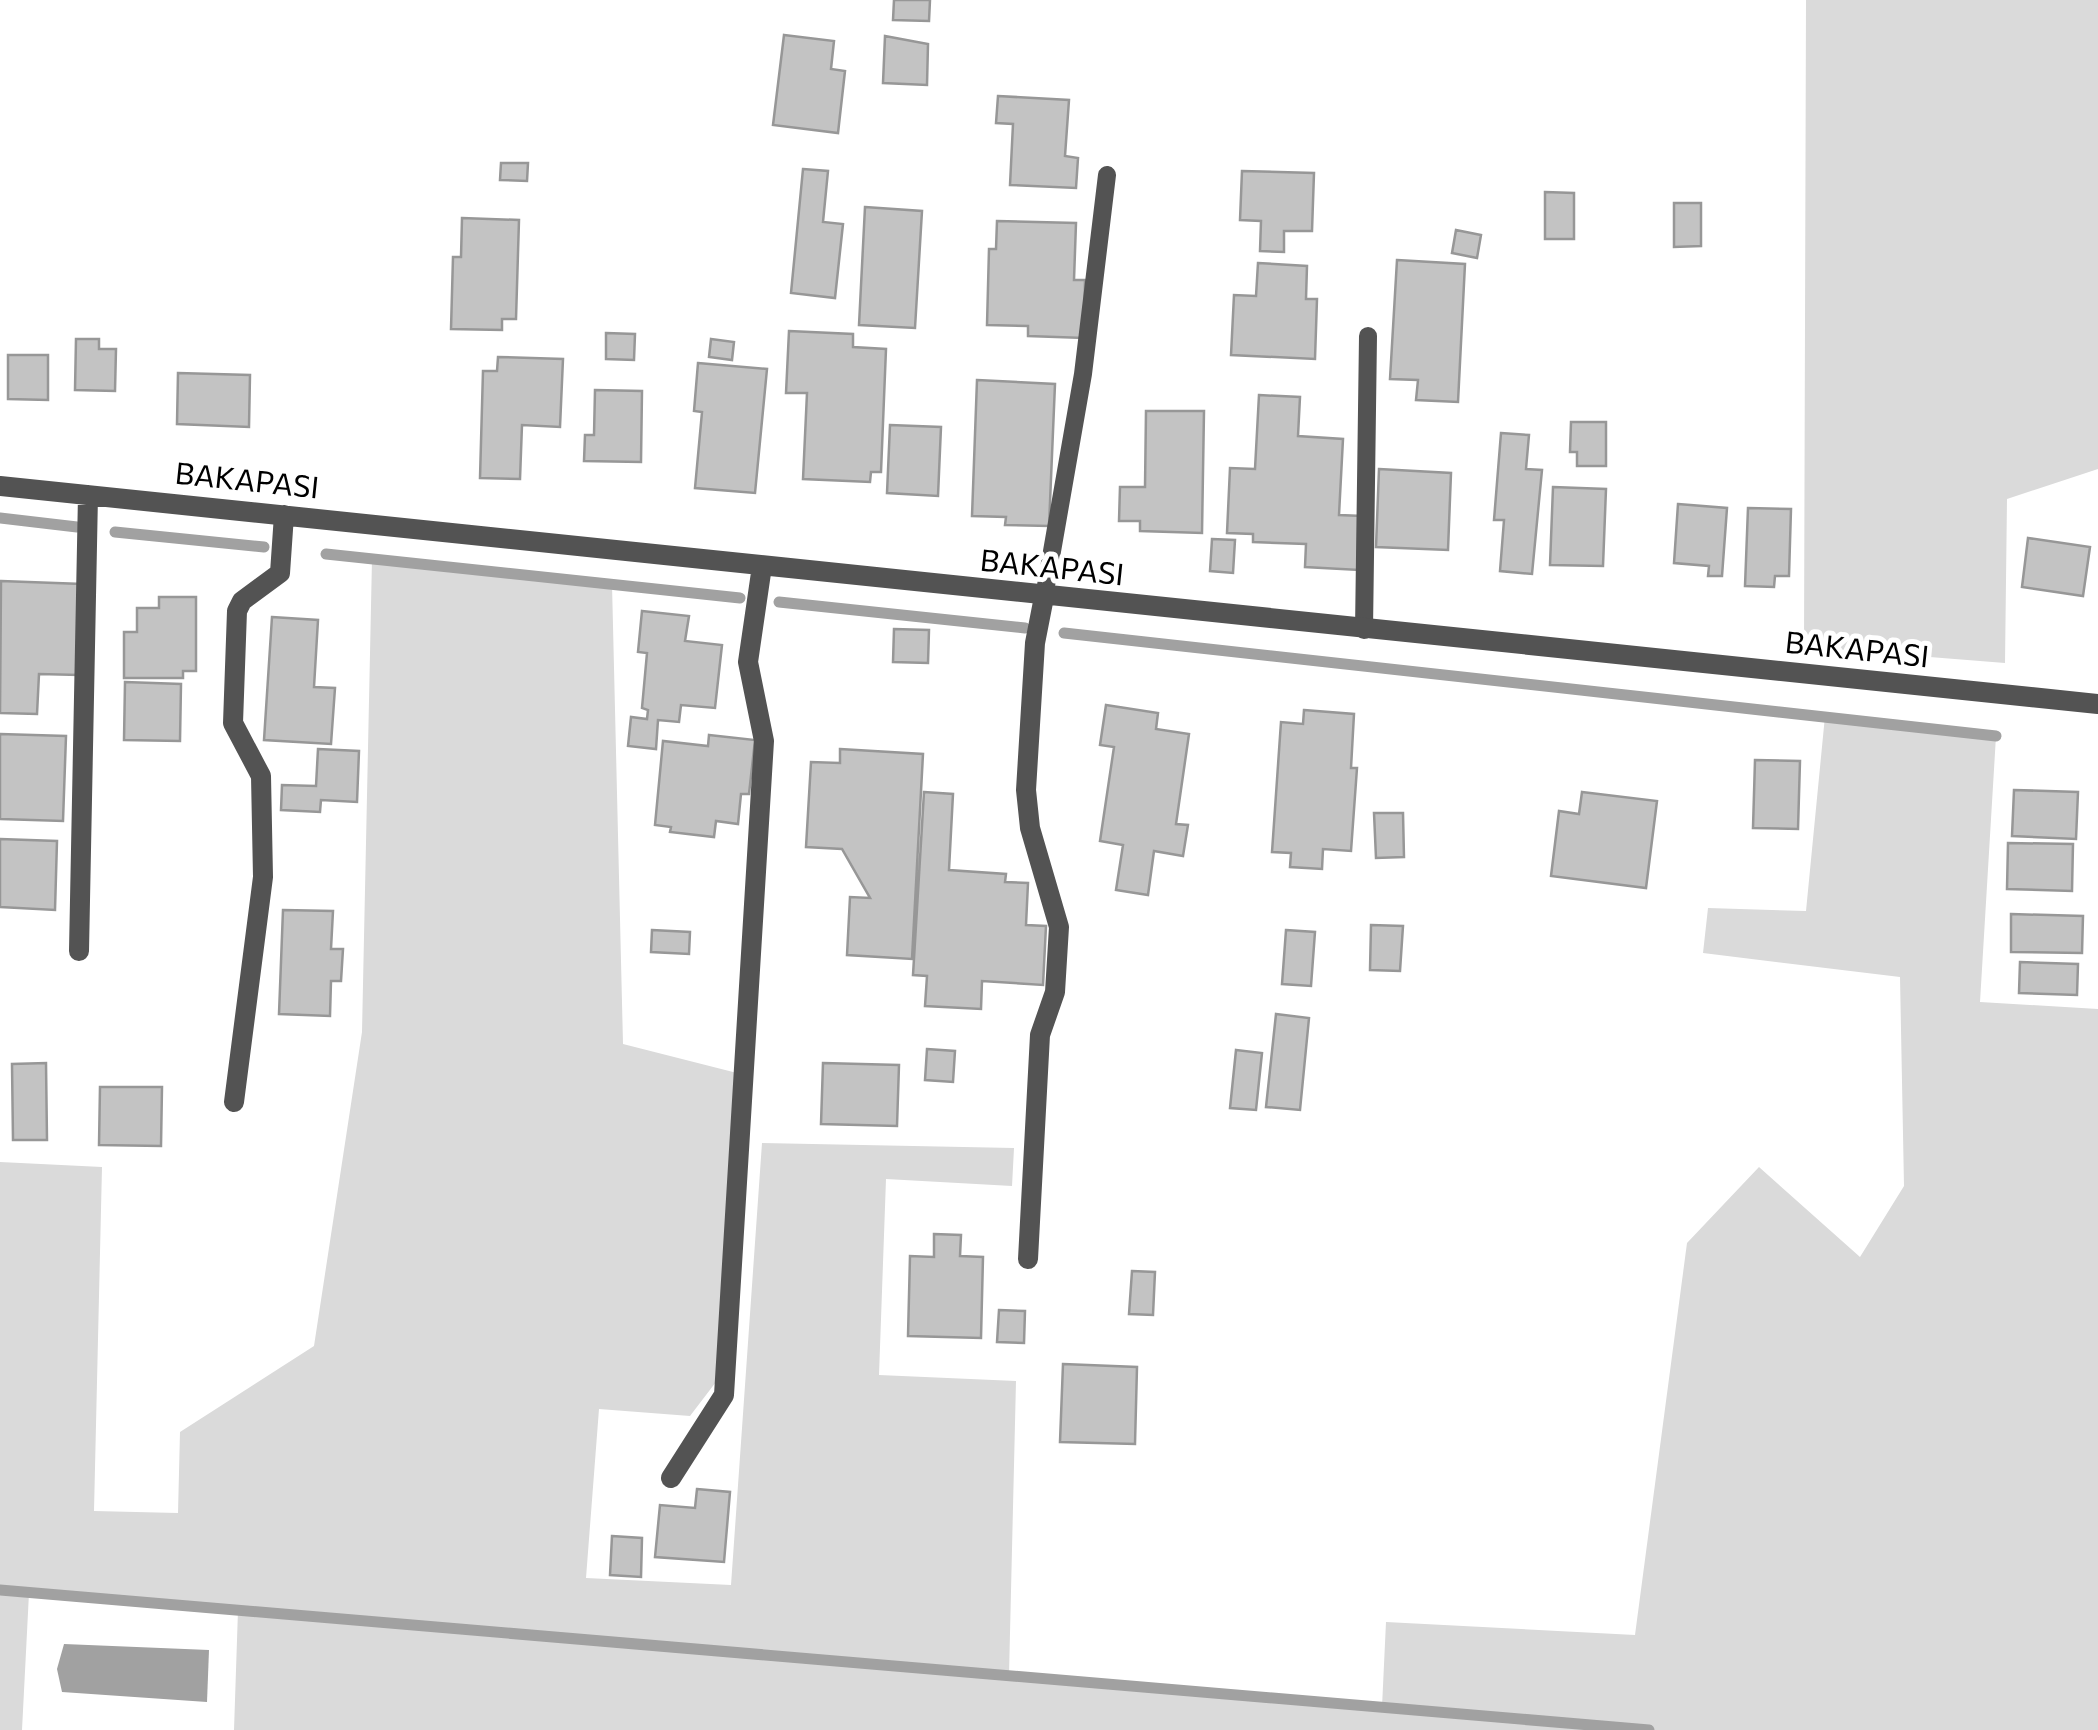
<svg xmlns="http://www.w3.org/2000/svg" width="2098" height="1730" font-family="Commissioner,sans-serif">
<rect width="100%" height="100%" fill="#fff"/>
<!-- green -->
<path fill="#dadada" d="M 1806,0 L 2098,0 L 2098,469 L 2007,499 L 2005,663 L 1804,647 Z
M 372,559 L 612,584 L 623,1044 L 737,1073 L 719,1378 L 690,1416 L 599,1409 L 586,1578 L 731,1585 L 762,1143 L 1014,1148 L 1012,1186 L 886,1179 L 879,1375 L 1016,1381 L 1009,1675 L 1382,1707 L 1386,1622 L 1635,1635 L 1687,1243 L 1759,1167 L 1860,1257 L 1904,1186 L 1900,977 L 1703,953 L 1708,908 L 1806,911 L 1825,716 L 1996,736 L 1980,1002 L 2098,1009 L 2098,1730 L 234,1730 L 238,1610 L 29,1593 L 22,1730 L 0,1730 L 0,1162 L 102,1167 L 94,1511 L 178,1513 L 180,1432 L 314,1346 L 362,1032 Z"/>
<!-- water -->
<path fill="#a1a1a1" d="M 64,1644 L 209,1650 L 207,1702 L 62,1692 L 57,1669 Z"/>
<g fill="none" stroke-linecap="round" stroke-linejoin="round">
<!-- stream -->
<path stroke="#a1a1a1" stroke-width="11" d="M 0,518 L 77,527
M 115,532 L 264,547
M 326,554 L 740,598
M 779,602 L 1025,628
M 1064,633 L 1996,736
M 0,1590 L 1649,1730"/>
</g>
<!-- building -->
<path fill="#c3c3c3" stroke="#979797" stroke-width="2.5" d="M 894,0 L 930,0 L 929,21 L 893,20 Z
M 784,35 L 834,41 L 831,69 L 845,71 L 838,133 L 773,125 Z
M 885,36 L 928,44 L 927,85 L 883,83 Z
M 998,96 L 1069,100 L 1065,156 L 1078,158 L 1076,188 L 1010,185 L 1013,124 L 996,123 Z
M 501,163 L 528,163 L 527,181 L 500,180 Z
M 803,169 L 828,171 L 823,222 L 843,224 L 835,298 L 791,293 Z
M 1242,171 L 1314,173 L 1312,231 L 1284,231 L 1284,252 L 1260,251 L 1261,221 L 1240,220 Z
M 1545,192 L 1574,193 L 1574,239 L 1545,239 Z
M 1674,203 L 1701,203 L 1701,246 L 1674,247 Z
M 865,207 L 922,211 L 915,328 L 859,325 Z
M 462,218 L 519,220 L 516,319 L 502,319 L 502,330 L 451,329 L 453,257 L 461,257 Z
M 997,221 L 1076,223 L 1074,280 L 1085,280 L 1084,338 L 1028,336 L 1028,326 L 987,325 L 989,249 L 996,249 Z
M 1456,230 L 1481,235 L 1477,258 L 1452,253 Z
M 1397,260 L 1465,264 L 1458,402 L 1416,400 L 1418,380 L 1390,379 Z
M 1258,263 L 1307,266 L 1306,299 L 1317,299 L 1315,359 L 1231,355 L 1234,295 L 1256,296 Z
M 789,331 L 853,334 L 853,347 L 886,349 L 881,472 L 871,472 L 870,482 L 803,479 L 807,393 L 786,393 Z
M 606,333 L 635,334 L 634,360 L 606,359 Z
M 76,339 L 99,339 L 99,349 L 116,349 L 115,391 L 75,390 Z
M 711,339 L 734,342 L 732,360 L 709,357 Z
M 8,355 L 48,355 L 48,400 L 8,399 Z
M 498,357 L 563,359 L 560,427 L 522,425 L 520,479 L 480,478 L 483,371 L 497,371 Z
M 698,363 L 767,369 L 755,493 L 695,488 L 702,412 L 694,411 Z
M 178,373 L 250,375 L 249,427 L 177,424 Z
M 977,380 L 1055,384 L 1049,526 L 1005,525 L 1006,517 L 972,516 Z
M 595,390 L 642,391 L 641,462 L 584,461 L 585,435 L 594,435 Z
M 1259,395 L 1300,397 L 1298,436 L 1343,439 L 1339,515 L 1362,516 L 1359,570 L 1305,567 L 1306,544 L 1253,542 L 1253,534 L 1227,533 L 1230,468 L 1255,469 Z
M 1146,411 L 1204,411 L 1202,533 L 1140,531 L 1140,521 L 1119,521 L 1120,487 L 1145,487 Z
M 1571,422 L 1606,422 L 1606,466 L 1577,466 L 1577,452 L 1570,452 Z
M 890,425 L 941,427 L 938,496 L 887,493 Z
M 1501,433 L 1529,435 L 1526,469 L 1542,470 L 1532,574 L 1500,571 L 1504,520 L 1494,520 Z
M 1379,469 L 1451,473 L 1448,550 L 1376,547 Z
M 1553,487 L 1606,489 L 1603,566 L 1550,565 Z
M 1678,504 L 1727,508 L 1722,576 L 1708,576 L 1709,566 L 1674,563 Z
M 1748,508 L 1791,509 L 1789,576 L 1775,576 L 1774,587 L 1745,586 Z
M 2028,538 L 2090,547 L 2083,596 L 2022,587 Z
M 1212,539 L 1235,540 L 1233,573 L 1210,571 Z
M 1,581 L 82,584 L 79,675 L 39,674 L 37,714 L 0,713 Z
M 159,597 L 196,597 L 196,671 L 183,671 L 183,678 L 124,678 L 124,632 L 137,632 L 137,608 L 159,608 Z
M 642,611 L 689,616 L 685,641 L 722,645 L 715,708 L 681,705 L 679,722 L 658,720 L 656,749 L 628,746 L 631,717 L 647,719 L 648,710 L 642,708 L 647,653 L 638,652 Z
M 272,617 L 318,620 L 314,687 L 335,688 L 331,744 L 264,740 Z
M 894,629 L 929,630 L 928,663 L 893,662 Z
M 125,682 L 181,684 L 180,741 L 124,740 Z
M 1106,705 L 1158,713 L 1156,729 L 1189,734 L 1176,824 L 1188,825 L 1183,856 L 1154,851 L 1148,895 L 1116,890 L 1123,845 L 1100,841 L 1114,747 L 1100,745 Z
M 1304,710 L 1354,714 L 1351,768 L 1357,768 L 1351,851 L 1323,849 L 1322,869 L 1290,867 L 1291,853 L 1272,852 L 1281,722 L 1303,724 Z
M 0,734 L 66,736 L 63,821 L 0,819 Z
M 709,735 L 755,740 L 749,794 L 741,794 L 738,824 L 716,821 L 714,837 L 670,832 L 671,827 L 655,825 L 663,741 L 708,746 Z
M 318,749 L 359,751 L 357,802 L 321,800 L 320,812 L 281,810 L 282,785 L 316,786 Z
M 840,749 L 923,754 L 912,959 L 847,955 L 850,897 L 870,898 L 842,849 L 806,847 L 811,762 L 840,763 Z
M 1755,760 L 1800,761 L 1798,829 L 1753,828 Z
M 2014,790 L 2078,792 L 2076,839 L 2012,836 Z
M 924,792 L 953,794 L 949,870 L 1006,874 L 1005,882 L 1028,883 L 1026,925 L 1046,926 L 1043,985 L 982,981 L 981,1009 L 925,1006 L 927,976 L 913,975 Z
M 1582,792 L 1657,801 L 1646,888 L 1551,876 L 1559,811 L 1579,814 Z
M 1374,813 L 1403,813 L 1404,857 L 1376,858 Z
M 0,839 L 57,841 L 55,910 L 0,907 Z
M 2008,843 L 2073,844 L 2072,891 L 2007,889 Z
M 283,910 L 333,911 L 331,949 L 343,949 L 341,981 L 331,981 L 330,1016 L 279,1014 Z
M 2011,914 L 2083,916 L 2082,953 L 2011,952 Z
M 1371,925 L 1403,926 L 1400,971 L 1370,970 Z
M 652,930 L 690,932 L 689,954 L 651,952 Z
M 1286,930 L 1315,932 L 1311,986 L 1282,984 Z
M 2020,962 L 2078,964 L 2077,995 L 2019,993 Z
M 1276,1014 L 1309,1018 L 1300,1110 L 1266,1107 Z
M 927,1049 L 955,1051 L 953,1082 L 925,1080 Z
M 1236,1050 L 1262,1053 L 1256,1110 L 1230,1108 Z
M 46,1063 L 47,1140 L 13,1140 L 12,1064 Z
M 823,1063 L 899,1065 L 897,1126 L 821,1124 Z
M 100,1087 L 162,1087 L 161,1146 L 99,1145 Z
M 934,1234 L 961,1235 L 960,1256 L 983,1257 L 981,1338 L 908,1336 L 910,1256 L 934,1257 Z
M 1132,1271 L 1155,1272 L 1153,1315 L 1129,1314 Z
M 999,1310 L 1025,1311 L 1024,1343 L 997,1342 Z
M 1063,1364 L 1137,1367 L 1135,1444 L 1060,1442 Z
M 697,1489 L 730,1492 L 724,1562 L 655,1557 L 660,1505 L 695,1508 Z
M 612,1536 L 642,1538 L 641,1577 L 610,1575 Z"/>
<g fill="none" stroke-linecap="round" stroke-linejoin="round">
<!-- lane -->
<path stroke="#535353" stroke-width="18" d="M 1044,597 L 1083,374 L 1107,175
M 1364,630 L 1368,336"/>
<!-- street -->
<path stroke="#535353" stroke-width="20" d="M 0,486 L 2098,704
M 79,951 L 88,495
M 234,1102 L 263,877 L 261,776 L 233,723 L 237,611 L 242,601 L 280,573 L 284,515
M 1028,1259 L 1040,1035 L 1055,992 L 1059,927 L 1030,828 L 1026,790 L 1035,643 L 1044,597
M 671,1478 L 724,1395 L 764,741 L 748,662 L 762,566"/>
</g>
<g text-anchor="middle" stroke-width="10" stroke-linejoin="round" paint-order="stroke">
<!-- street labels -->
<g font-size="30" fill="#000" stroke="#fff">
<text transform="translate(247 481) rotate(6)" y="10">BAKAPASI</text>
<text transform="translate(1052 568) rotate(6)" y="10">BAKAPASI</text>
<text transform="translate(1857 650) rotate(6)" y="10">BAKAPASI</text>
</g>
</g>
</svg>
